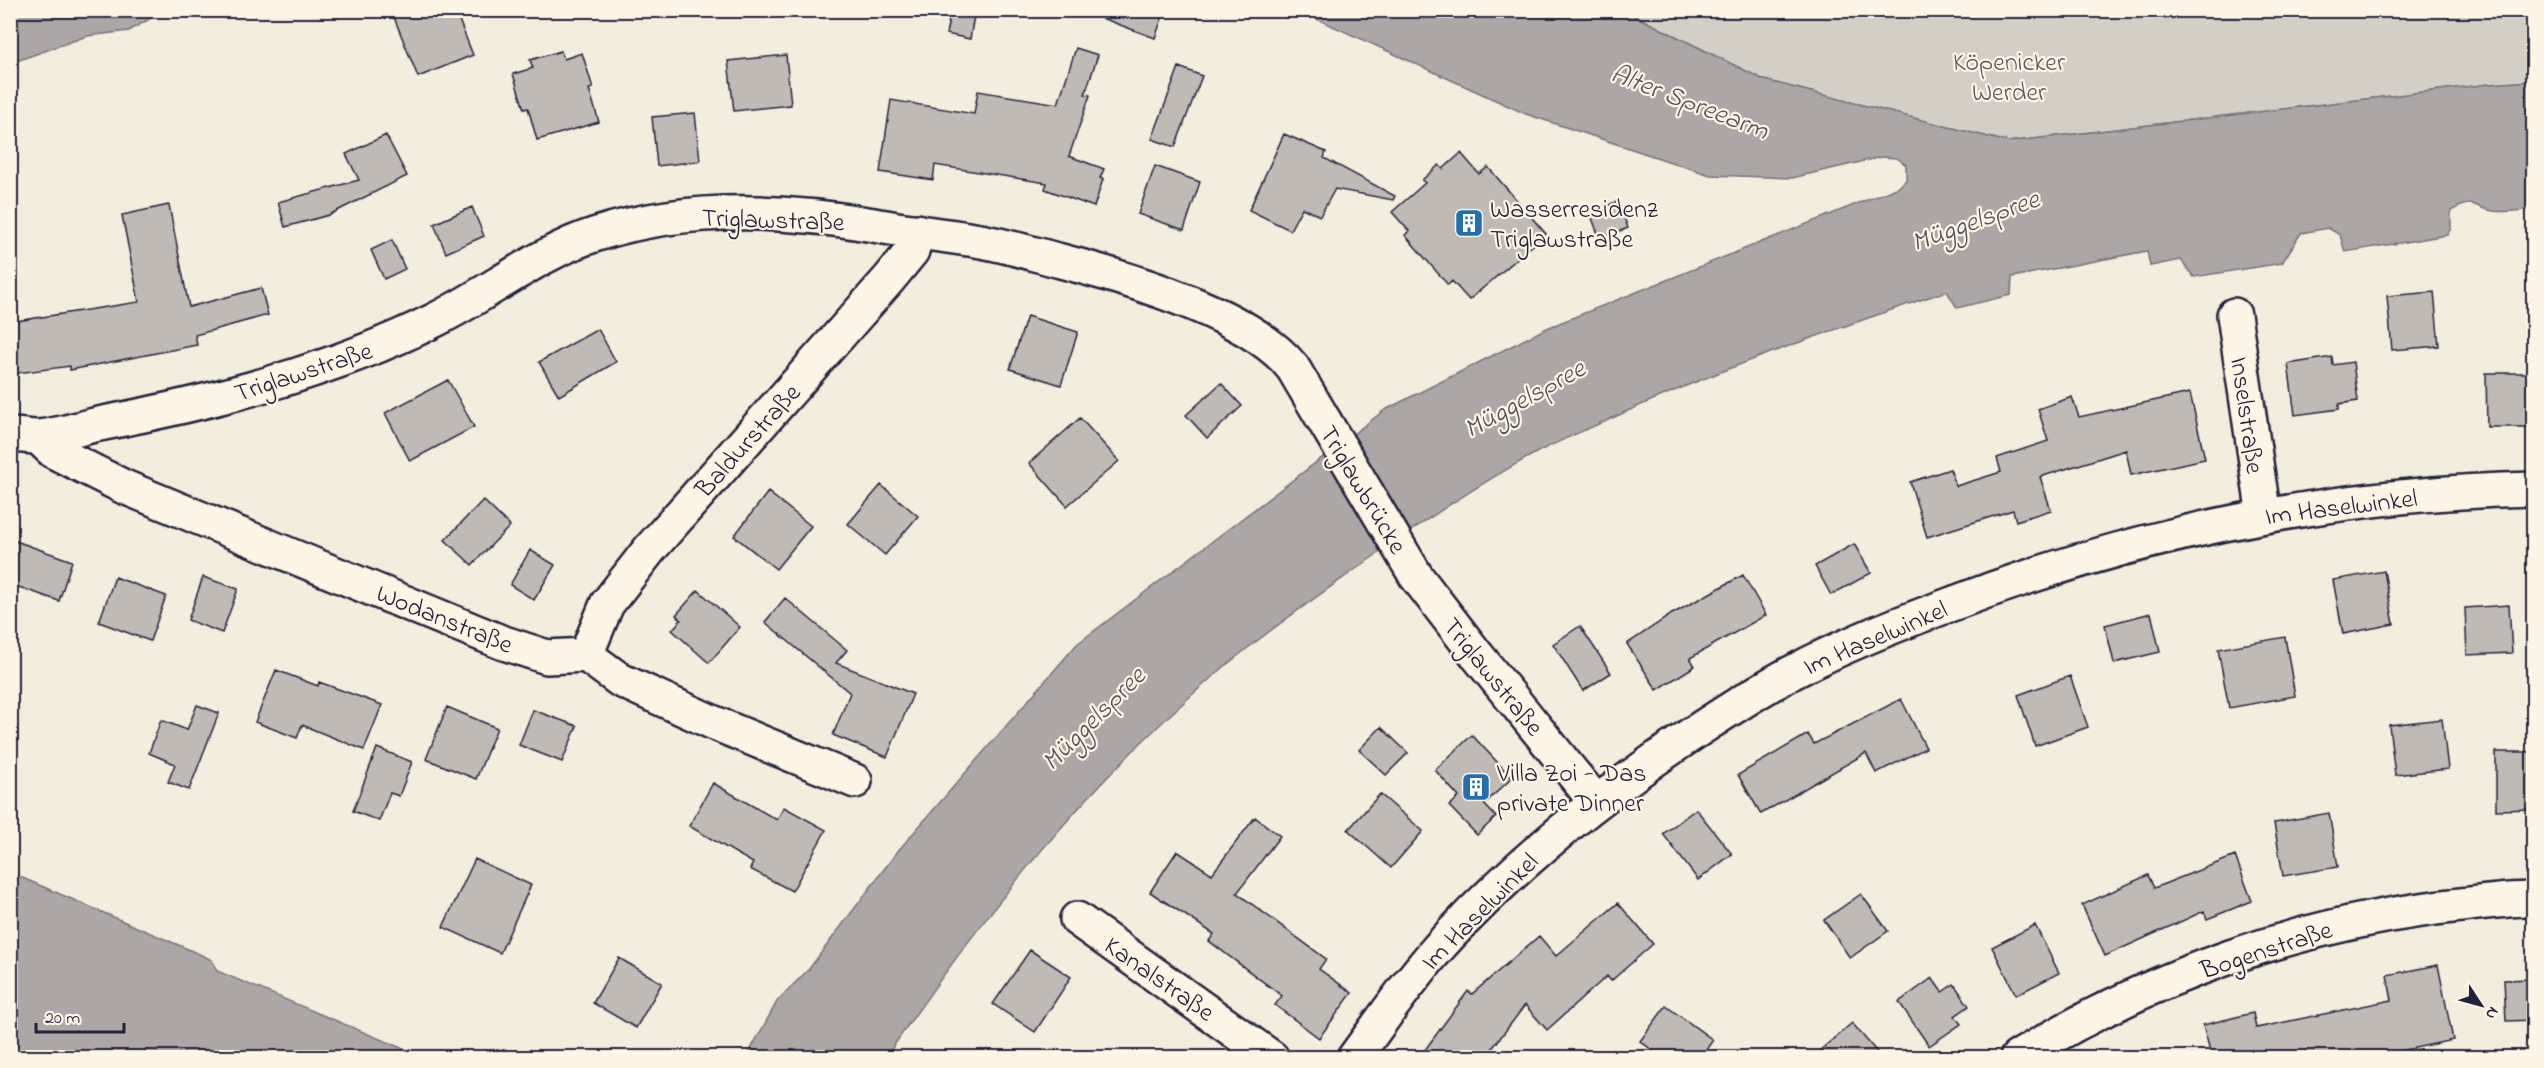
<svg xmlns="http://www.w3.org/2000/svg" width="2544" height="1068" font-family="'Indie Flower',sans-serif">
<rect width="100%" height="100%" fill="#f3edde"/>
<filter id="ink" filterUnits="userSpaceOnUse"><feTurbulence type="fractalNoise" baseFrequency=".0167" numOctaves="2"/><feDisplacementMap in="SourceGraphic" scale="12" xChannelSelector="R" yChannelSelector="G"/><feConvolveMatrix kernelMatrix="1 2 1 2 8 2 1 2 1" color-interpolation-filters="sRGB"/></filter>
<g filter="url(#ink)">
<!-- green -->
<path fill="#d4cfc6" stroke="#7b7880" stroke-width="1.5" d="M 1625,11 L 2533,11 L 2533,81 L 2490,84 L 2008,142 L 1764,80 Z"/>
<!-- water -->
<path fill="#aca7a6" stroke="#75727b" stroke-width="1.5" d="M 10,11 L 11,10 L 163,11 L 129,31 L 87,36 L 11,63 Z
M 1313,11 L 1625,11 L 1764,80 L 2008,142 L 2490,84 L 2533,81 L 2533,209 C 2521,210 2506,213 2493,211 C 2472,208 2477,197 2451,211 L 2451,228 L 2447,235 L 2345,252 L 2340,235 L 2328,228 L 2301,233 L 2282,263 L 2194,277 L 2181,260 L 2150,266 L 2147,251 L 2012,277 L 2011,295 L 1957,308 L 1947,291 C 1832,330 1718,369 1608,420 C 1583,431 1558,441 1534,454 C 1478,484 1423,522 1370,559 C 1321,594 1271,628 1224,667 C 1092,778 982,915 886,1057 L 746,1058 L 778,1000 L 809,969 L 897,852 L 1077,644 L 1385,410 L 1547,328 L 1899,187 L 1906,180 L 1906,165 L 1897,158 L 1882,157 L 1792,178 L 1710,175 L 1526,114 L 1317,19 Z
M 11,873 L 197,953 L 212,960 L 217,971 L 423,1057 L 11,1057 Z"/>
<!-- building -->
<path fill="#bfbab6" stroke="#22223b" stroke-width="1.5" d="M 391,10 L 455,10 L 473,55 L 418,77 Z
M 951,10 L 975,10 L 970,39 L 946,34 Z
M 1089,10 L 1165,10 L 1155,38 L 1088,13 Z
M 1076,48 L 1098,55 L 1085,94 L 1090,95 L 1069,156 L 1104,169 L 1100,178 L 1103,179 L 1094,207 L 1045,189 L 1047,183 L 935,165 L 933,180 L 880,172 L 891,100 L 974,114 L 978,91 L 1058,104 Z
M 561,51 L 564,59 L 582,53 L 593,88 L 589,89 L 599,122 L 537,140 L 528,108 L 524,109 L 513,74 L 533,68 L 530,60 Z
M 786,55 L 791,105 L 734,111 L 728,61 Z
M 1179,67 L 1202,76 L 1175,147 L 1152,139 Z
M 695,113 L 700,161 L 657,166 L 652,117 Z
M 1284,134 L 1326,152 L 1324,158 L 1395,196 L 1393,200 L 1335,189 L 1320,216 L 1302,208 L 1290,230 L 1249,210 Z
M 386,135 L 407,176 L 329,215 L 285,227 L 278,202 L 359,180 L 346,154 Z
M 1461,153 L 1479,174 L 1488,167 L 1546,234 L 1469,300 L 1452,281 L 1448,285 L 1405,235 L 1409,231 L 1392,212 L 1425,183 L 1422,180 L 1439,165 L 1443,169 Z
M 1155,166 L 1200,182 L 1184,230 L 1138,214 Z
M 1618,201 L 1628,228 L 1600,239 L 1590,213 Z
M 169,205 L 189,307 L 261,288 L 268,315 L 195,335 L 197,345 L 70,370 L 70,366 L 10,374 L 10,322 L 139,302 L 122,215 Z
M 472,207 L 484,236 L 446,253 L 434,224 Z
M 392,240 L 405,269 L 384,279 L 371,250 Z
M 2434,292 L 2439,346 L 2392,350 L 2387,296 Z
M 1027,316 L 1078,332 L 1061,385 L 1010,369 Z
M 598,329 L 616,362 L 559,396 L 539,362 Z
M 2332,357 L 2333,365 L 2353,362 L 2358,401 L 2339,404 L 2339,409 L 2295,415 L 2288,364 Z
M 2486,373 L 2534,373 L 2534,427 L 2487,427 Z
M 448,380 L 474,427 L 410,461 L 385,413 Z
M 1221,383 L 1242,406 L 1207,438 L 1186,415 Z
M 2190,393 L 2205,459 L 2131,475 L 2126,450 L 2040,477 L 2051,510 L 2016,521 L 2013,510 L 1927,537 L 1910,482 L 1950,469 L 1956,486 L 2001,472 L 1997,458 L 2048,441 L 2038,409 L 2072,397 L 2079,417 Z
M 1080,418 L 1119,461 L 1067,506 L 1029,463 Z
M 881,485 L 918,516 L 885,555 L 848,524 Z
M 768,492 L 811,526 L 776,569 L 734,536 Z
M 483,500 L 510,526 L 472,565 L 445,540 Z
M 10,539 L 72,561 L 59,601 L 10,584 Z
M 1854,544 L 1871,573 L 1831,595 L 1815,566 Z
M 530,550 L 555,565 L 534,600 L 510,585 Z
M 2384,571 L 2394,624 L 2343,634 L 2333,580 Z
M 1743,575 L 1766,615 L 1690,658 L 1695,666 L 1657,690 L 1627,644 L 1672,614 Z
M 115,577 L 166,596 L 150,641 L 99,622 Z
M 203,577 L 238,589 L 222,633 L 188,620 Z
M 698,590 L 740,627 L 709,663 L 672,630 L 681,620 L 676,615 Z
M 785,598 L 847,650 L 836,663 L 913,694 L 887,757 L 833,735 L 850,693 L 765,622 Z
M 2509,605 L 2512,653 L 2467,655 L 2465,608 Z
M 2151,613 L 2160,652 L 2114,663 L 2105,625 Z
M 1580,626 L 1611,673 L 1583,691 L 1553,644 Z
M 2285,637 L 2295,696 L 2229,708 L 2218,649 Z
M 276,670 L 318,686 L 319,682 L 382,705 L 364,750 L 302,725 L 297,738 L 255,722 Z
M 2070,676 L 2088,727 L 2035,746 L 2018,695 Z
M 1901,699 L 1926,748 L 1876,773 L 1866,753 L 1761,814 L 1738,775 L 1808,734 L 1814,744 Z
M 197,705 L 219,713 L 189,790 L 168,782 L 175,764 L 149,753 L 161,720 L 187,730 Z
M 447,707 L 497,728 L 476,779 L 426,759 Z
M 533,710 L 577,726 L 562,762 L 519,745 Z
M 2442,719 L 2448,769 L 2395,775 L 2389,725 Z
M 1381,727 L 1408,753 L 1386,775 L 1359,750 Z
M 1472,735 L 1512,778 L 1484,804 L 1496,817 L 1477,835 L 1449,806 L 1459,797 L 1435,770 Z
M 377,748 L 412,762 L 399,796 L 390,793 L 379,821 L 353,811 Z
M 2496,752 L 2534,752 L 2534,809 L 2496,810 Z
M 713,783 L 777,820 L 784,807 L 826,830 L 792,891 L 750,869 L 753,863 L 689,826 Z
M 1380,794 L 1423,831 L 1391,868 L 1348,830 Z
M 1696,809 L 1732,854 L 1698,880 L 1663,834 Z
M 2329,813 L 2338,867 L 2283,876 L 2274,823 Z
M 1255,817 L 1280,836 L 1237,893 L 1326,959 L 1319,969 L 1352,993 L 1319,1038 L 1275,1005 L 1282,996 L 1209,941 L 1214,934 L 1150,892 L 1177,851 L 1212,874 Z
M 2235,856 L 2252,901 L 2207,919 L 2204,911 L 2105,956 L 2082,905 L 2148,875 L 2154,888 Z
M 475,859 L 531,885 L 500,953 L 443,927 Z
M 1861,894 L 1888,931 L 1850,958 L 1824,920 Z
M 1618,903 L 1653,944 L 1611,981 L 1607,976 L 1547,1030 L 1525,1005 L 1485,1058 L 1419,1058 L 1468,991 L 1472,994 L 1539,936 L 1556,956 Z
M 2035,925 L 2059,973 L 2016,995 L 1992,947 Z
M 1030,950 L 1071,977 L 1035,1032 L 993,1004 Z
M 619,958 L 662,983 L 636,1028 L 593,1003 Z
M 2438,965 L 2453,1040 L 2367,1058 L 2212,1058 L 2203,1025 L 2253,1013 L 2256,1028 L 2392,1000 L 2387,975 Z
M 1932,978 L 1942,992 L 1954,984 L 1969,1006 L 1955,1016 L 1961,1024 L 1929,1046 L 1899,1002 Z
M 2534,979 L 2534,1020 L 2506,1021 L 2504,980 Z
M 1666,1006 L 1713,1040 L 1700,1058 L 1663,1058 L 1640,1041 Z
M 1852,1023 L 1882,1058 L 1811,1058 Z"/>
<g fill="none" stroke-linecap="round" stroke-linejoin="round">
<!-- minor casing -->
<g stroke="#22223b" stroke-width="38">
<path id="minor" d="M 2234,315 L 2264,516
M 10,435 C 19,435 29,437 38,437 C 60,435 83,427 104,423 C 217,401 332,371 435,320 C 490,293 539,252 597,234 C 687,205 783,209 874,225 C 905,231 937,234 968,239 C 999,243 1030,253 1061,261 C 1126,278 1251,314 1293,368 L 1416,576 L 1476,654 L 1596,802
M 38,437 L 53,451 L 122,486 L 501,642 L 547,657 L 586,655 L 620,680 L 712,722 L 855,781
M 586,655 L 607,604 L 649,550 L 889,279 L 912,251 L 917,231
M 1077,919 L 1272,1058
M 1354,1058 C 1385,1016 1415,972 1451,934 C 1523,858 1605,792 1692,734 C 1724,713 1757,691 1791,673 C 1839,647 1890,627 1941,608 C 2130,535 2331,493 2534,489
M 2017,1058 C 2150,976 2306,921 2461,905 C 2485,902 2509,899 2534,899"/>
</g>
<!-- minor -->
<use href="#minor" stroke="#fcf5e5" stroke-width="33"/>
</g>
</g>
<!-- icons -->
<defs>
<g id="building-square" transform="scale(1.5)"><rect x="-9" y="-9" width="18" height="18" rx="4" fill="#1f6fb2" stroke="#fcf5e5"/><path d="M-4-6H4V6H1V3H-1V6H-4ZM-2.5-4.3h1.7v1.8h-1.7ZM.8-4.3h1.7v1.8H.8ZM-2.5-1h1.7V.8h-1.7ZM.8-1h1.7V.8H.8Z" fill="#fff"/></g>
</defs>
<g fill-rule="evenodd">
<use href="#building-square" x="1469" y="223"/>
<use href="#building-square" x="1476" y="787"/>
</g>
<g text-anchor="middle" stroke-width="4.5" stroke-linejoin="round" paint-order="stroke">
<!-- park labels -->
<g font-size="26" fill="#575665" stroke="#fcf5e5">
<text x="2009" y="70">Köpenicker<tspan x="2009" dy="30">Werder</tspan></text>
</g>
<!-- poi labels -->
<g font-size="26" fill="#22223b" stroke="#fcf5e5" text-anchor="start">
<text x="1490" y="217">Wasserresidenz<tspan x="1490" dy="30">Triglawstraße</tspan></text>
<text x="1497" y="781">Villa Zoi - Das<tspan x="1497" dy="30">private Dinner</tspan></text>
</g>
<!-- street labels -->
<g font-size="26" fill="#22223b" stroke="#fcf5e5">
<text transform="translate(773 219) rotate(2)" y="9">Triglawstraße</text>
<text transform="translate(303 371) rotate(-18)" y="9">Triglawstraße</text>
<text transform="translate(2248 415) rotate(82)" y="9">Inselstraße</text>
<text transform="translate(747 440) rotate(-48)" y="9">Baldurstraße</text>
<text transform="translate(1364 489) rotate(59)" y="9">Triglawbrücke</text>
<text transform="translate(2341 506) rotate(-7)" y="9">Im Haselwinkel</text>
<text transform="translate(445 618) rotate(22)" y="9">Wodanstraße</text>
<text transform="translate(1875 637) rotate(-23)" y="9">Im Haselwinkel</text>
<text transform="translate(1494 676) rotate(51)" y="9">Triglawstraße</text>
<text transform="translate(1479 911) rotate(-45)" y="9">Im Haselwinkel</text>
<text transform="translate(2266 949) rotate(-18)" y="9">Bogenstraße</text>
<text transform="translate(1160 978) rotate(35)" y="9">Kanalstraße</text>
</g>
<!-- water labels -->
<g font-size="27" font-style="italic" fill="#525160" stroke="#fcf5e5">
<text transform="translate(1690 101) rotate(21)" y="9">Alter Spreearm</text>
<text transform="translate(1975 220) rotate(-20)" y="9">Müggelspree</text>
<text transform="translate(1524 398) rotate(-29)" y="9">Müggelspree</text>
<text transform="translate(1093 718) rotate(-45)" y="9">Müggelspree</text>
</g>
</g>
<!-- margin -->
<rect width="2544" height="1068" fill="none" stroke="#fcf5e5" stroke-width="36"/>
<rect x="18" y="18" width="2508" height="1032" fill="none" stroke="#22223b" stroke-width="2" filter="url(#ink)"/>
<!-- north arrow -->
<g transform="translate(2481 1005) rotate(126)" stroke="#fcf5e5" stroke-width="4.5" paint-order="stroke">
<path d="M0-4.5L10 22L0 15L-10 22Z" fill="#22223b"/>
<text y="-9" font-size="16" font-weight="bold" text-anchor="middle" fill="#22223b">N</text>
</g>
<!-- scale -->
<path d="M36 1023v9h88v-9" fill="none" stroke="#22223b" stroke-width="3"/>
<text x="45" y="1023" font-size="18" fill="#22223b" stroke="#fcf5e5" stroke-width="4.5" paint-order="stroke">20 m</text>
</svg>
